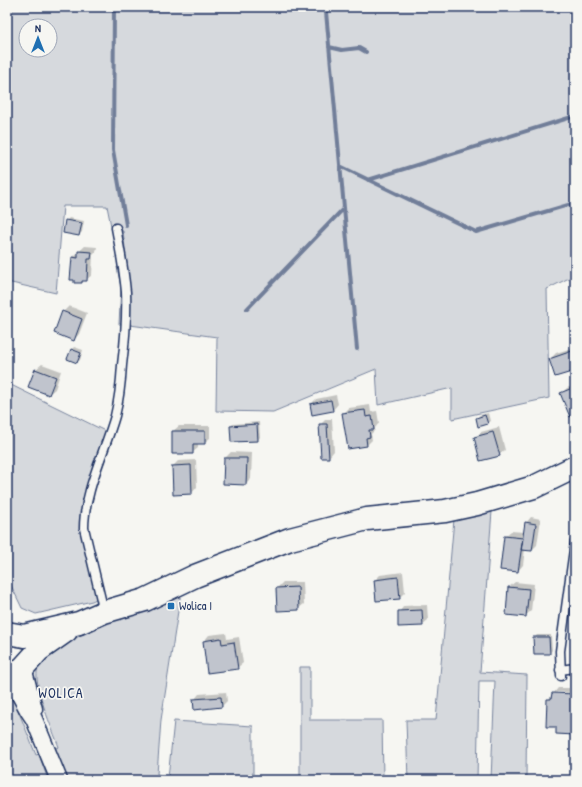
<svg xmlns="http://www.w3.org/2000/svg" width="582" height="787" font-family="'Patrick Hand',sans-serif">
<rect width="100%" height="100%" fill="#f6f6f2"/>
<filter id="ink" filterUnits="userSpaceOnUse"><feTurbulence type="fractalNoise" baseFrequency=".025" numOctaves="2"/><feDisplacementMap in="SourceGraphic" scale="8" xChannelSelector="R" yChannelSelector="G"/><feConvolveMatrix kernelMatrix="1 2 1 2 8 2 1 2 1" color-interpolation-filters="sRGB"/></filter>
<g filter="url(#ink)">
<!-- green -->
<path fill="#d6d9dd" stroke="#78849e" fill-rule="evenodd" d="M 7,7 L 575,7 L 575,275 L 547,289 L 549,398 L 452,419 L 452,388 L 378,405 L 376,369 L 273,412 L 216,411 L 217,337 L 130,325 L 130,290 L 123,231 L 113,230 L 112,231 L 107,206 L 63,206 L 56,293 L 7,282 ZM 26,26 L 50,26 L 50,50 L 26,50 Z
M 117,267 L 119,269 L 123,290 L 122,324 L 119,324 L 121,287 Z
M 7,383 L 107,432 L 84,497 L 96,599 L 92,601 L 36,614 L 22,608 L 7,577 Z
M 492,511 L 480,672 L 527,675 L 526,780 L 491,780 L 495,681 L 479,681 L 477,780 L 408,780 L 406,720 L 436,720 L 454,519 Z
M 181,592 L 161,720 L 157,774 L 168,778 L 174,721 L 253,726 L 253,780 L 64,780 L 53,749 L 59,747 C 52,728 35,690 37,671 C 40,645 156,602 181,592 Z
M 300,667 L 310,667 L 310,720 L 382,720 L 383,780 L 300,780 Z
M 7,693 L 16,705 L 36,755 L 39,754 L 48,780 L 7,780 Z"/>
<!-- shadow -->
<path fill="#0003" d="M 69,218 L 84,221 L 82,232 L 79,235 L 66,221 Z
M 85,246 L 97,247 L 96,252 L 93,255 L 92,275 L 86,280 L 84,280 L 82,282 L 73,257 Z
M 69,306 L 87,313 L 79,334 L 74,340 L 63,312 Z
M 74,347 L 83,350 L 80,360 L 77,362 L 71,350 Z
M 575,347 L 575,370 L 550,359 L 556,353 Z
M 42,364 L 61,371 L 55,389 L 49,394 L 36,369 Z
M 575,385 L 575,413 L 561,394 L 567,388 Z
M 336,395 L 338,404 L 333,410 L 311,404 L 316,399 Z
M 370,405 L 371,412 L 377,411 L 379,423 L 375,428 L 375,430 L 371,434 L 372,440 L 367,445 L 343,414 L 349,408 Z
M 488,413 L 490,421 L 487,423 L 477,418 L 480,415 Z
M 326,419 L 332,419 L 334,451 L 329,457 L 320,425 Z
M 259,422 L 260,437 L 258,440 L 231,426 L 233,424 Z
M 179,426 L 210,426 L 210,438 L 204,443 L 198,443 L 198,448 L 192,453 L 173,431 Z
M 499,427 L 505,450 L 499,455 L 475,438 L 481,432 Z
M 231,452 L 252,453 L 251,479 L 246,484 L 224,483 L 225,458 Z
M 196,460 L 197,487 L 192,493 L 173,466 L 178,461 Z
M 531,517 L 541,519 L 537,545 L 532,550 L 525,549 L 523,565 L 518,571 L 505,536 L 511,531 L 524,532 L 526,523 Z
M 403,572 L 405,592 L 399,598 L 375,580 L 380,575 Z
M 283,582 L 303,582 L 304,604 L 298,609 L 277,588 Z
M 515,582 L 534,584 L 531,611 L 525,616 L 507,614 L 509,587 Z
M 427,605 L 428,620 L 422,625 L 399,612 L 404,606 Z
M 226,633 L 227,639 L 239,637 L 243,663 L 237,668 L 204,641 L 209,635 Z
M 537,635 L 551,635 L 552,650 L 550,653 L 534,638 Z
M 558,688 L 575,688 L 575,693 L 557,692 L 555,694 L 575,695 L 575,734 L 557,726 L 548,700 Z
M 226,692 L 227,701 L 222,706 L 194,700 L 199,694 Z"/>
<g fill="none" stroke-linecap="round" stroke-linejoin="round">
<!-- stream -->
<path stroke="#717e99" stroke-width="4" d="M 114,7 L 113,150 L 126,225
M 323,7 L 326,12 L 357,349
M 329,47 L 342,50 L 359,48 L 366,52
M 340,166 L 476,232 L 575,203
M 368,180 L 575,116
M 247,309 L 344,208"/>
</g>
<!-- building -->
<path fill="#c0c4cd" stroke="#1b2f5e" d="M 65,220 L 82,223 L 79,236 L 63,233 Z
M 78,251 L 92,252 L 91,259 L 88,259 L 87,281 L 82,281 L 82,283 L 74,283 L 74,280 L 70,280 L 72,257 L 78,258 Z
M 62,311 L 82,319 L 74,341 L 54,333 Z
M 71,349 L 81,353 L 77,363 L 67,359 Z
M 575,350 L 575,371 L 555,377 L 549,359 Z
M 35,369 L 56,377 L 49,395 L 28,387 Z
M 575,387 L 575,414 L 570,417 L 560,393 Z
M 331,400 L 333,411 L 312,415 L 310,404 Z
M 365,410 L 366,417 L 372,416 L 374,430 L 369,430 L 370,437 L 366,438 L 367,446 L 348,449 L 342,413 Z
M 485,415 L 488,424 L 478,427 L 476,418 Z
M 257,424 L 258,441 L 231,442 L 230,426 Z
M 319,424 L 327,424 L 329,458 L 321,458 Z
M 172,431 L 205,431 L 205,444 L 193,444 L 193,454 L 172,454 Z
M 493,432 L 500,456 L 480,461 L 474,437 Z
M 224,458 L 247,458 L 246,485 L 223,484 Z
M 191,465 L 192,494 L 173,495 L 172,466 Z
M 525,522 L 536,524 L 532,551 L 521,550 Z
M 504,536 L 523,538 L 518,572 L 500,570 Z
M 398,577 L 400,599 L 376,601 L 374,580 Z
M 298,587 L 299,610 L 277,611 L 276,588 Z
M 508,587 L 529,589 L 526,617 L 506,615 Z
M 422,610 L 423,626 L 398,627 L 398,611 Z
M 533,637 L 549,637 L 550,654 L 534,654 Z
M 221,638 L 222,644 L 234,642 L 238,669 L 207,673 L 203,641 Z
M 552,693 L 575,694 L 575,735 L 556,734 L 556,727 L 546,727 L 547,699 L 551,699 Z
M 221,697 L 222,707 L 194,710 L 193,699 Z"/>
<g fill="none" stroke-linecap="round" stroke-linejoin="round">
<!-- lane casing -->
<g stroke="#1b2f5e" stroke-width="11">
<path id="lane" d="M 104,612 L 84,528 C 84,492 105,451 115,416 C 119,400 121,382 122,365 C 125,341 127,316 126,292 C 124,270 120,249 116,228
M 560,670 L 575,668
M 561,676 L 560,651 L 575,542"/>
</g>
<!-- street casing -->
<g stroke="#1b2f5e" stroke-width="19">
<path id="street" d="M 25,666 L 25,675 L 34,709
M 8,673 L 28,710 L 34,719 L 59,780"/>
</g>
<!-- secondary casing -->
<g stroke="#1b2f5e" stroke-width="25">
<path id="secondary" d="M 7,633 L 24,636 L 79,623 L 104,612 L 145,600 L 195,576 L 290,539 L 367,519 L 445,511 L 477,504 L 534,487 L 575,467
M 7,673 L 21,670 L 39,650 L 66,631"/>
</g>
<!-- lane -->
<use href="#lane" stroke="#f6f6f2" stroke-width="8"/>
<!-- street -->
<use href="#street" stroke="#f6f6f2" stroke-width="16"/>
<!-- secondary -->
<use href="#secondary" stroke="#f6f6f2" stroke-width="22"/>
</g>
</g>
<!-- markers -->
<rect fill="#1f6fb2" stroke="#f6f6f2" stroke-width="1.5" x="167" y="602" width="8" height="8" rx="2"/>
<g text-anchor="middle" stroke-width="3.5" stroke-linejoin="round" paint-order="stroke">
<!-- poi labels -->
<g font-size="12" fill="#1b2f5e" stroke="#f6f6f2" text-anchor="start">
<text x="179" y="610">Wolica I</text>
</g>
<!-- quarter labels -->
<g font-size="14" letter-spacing="1" fill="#1b2f5e" stroke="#f6f6f2">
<text x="61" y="698">WOLICA</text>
</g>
</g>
<!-- margin -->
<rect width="582" height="787" fill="none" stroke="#f6f6f2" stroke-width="24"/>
<rect x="12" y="12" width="558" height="763" fill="none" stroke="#1b2f5e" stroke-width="1.5" filter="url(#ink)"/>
<!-- north arrow -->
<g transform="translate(38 38)"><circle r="19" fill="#f6f6f2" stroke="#9ea6b7"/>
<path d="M0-3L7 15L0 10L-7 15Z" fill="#1f6fb2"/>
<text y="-6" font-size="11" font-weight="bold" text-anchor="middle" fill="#1b2f5e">N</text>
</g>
</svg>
